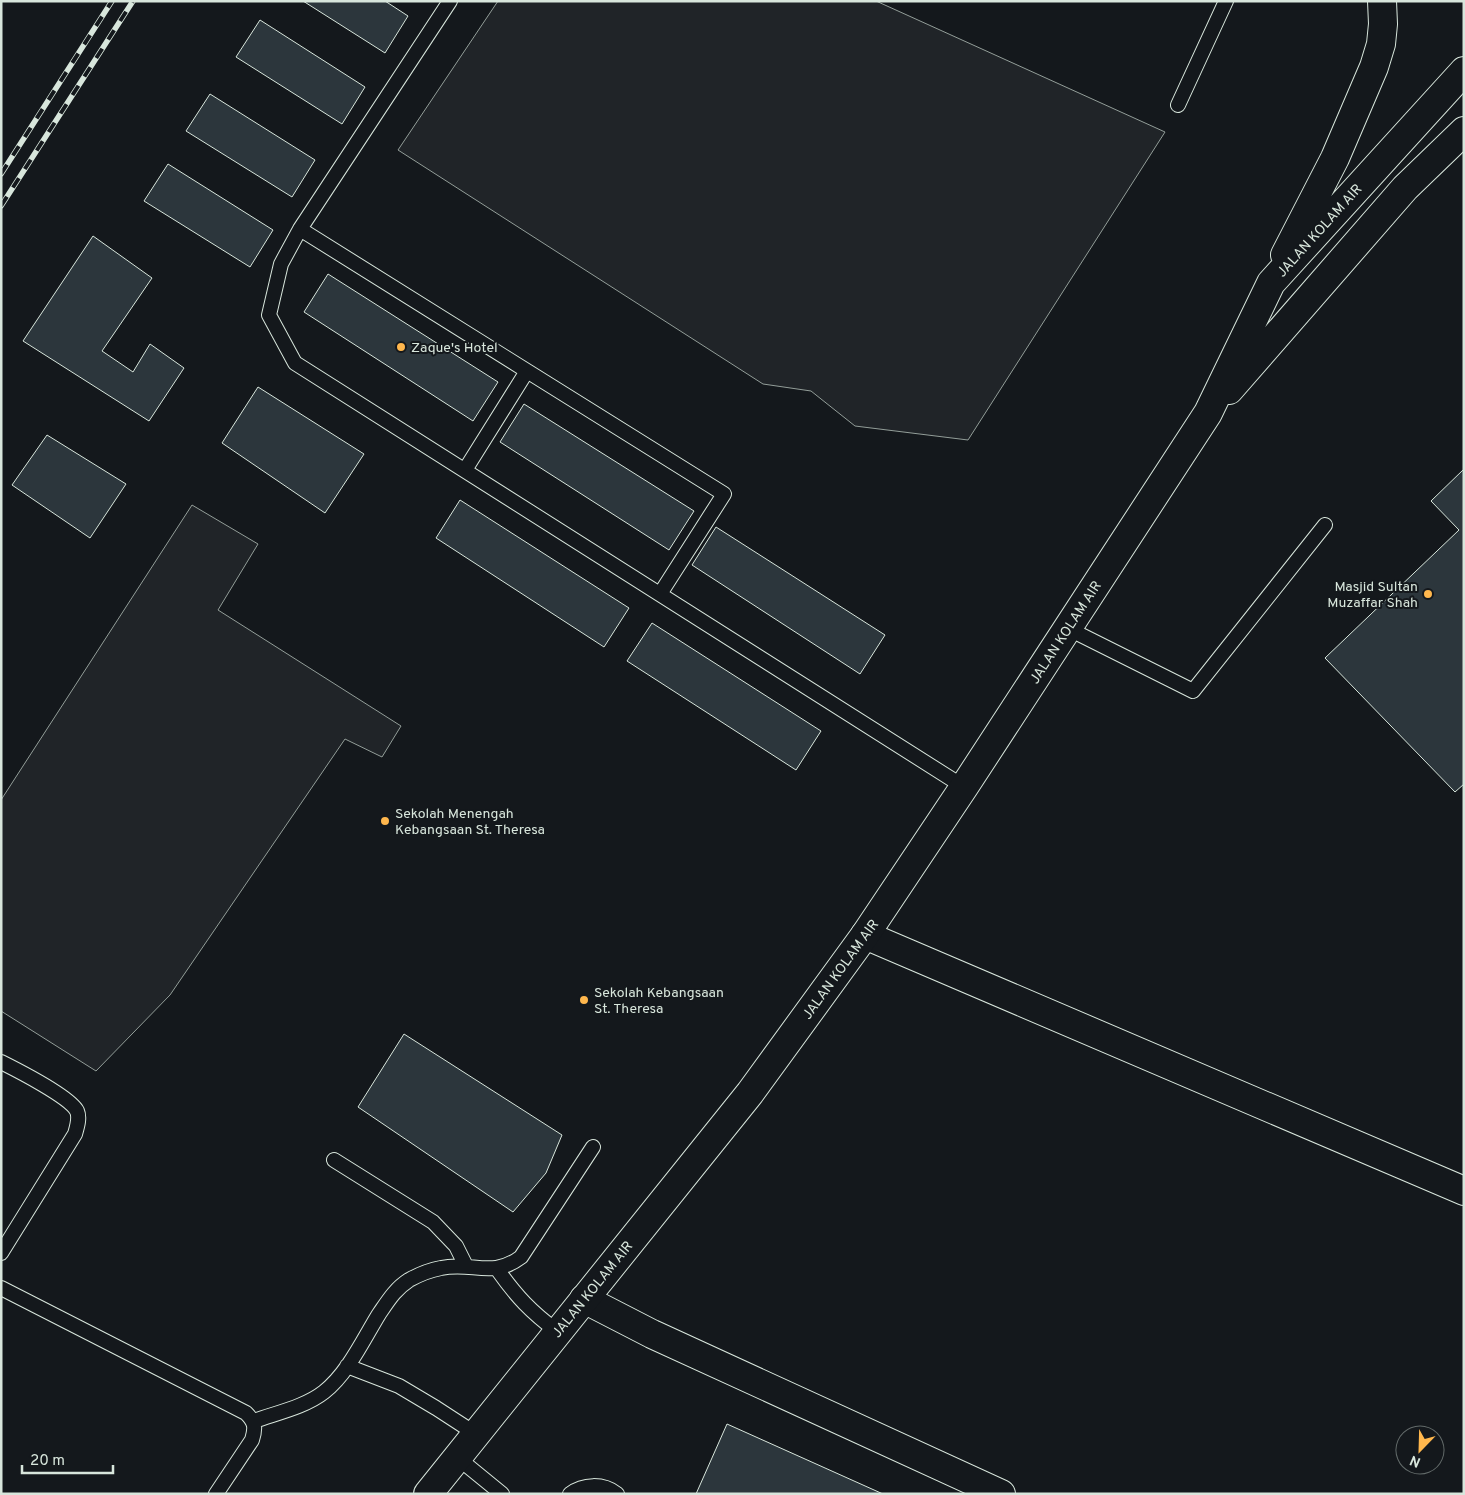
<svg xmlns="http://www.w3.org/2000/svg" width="1465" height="1495" font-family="Overpass,sans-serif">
<rect width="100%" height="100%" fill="#14181c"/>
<!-- green -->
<path fill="#202428" stroke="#939e99" d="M 498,1 L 876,1 L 1165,132 L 968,440 L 855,426 L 811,391 L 763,384 L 398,150 Z
M 192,505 L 258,544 L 218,610 L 401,726 L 382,757 L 345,739 L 170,995 L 96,1071 L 1,1011 L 1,800 Z"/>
<!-- building -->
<path fill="#2c363c" stroke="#d8e6dc" d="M 303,1 L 385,1 L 408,16 L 385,53 Z
M 260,20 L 365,87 L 342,124 L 236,57 Z
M 210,94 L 315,160 L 292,197 L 186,131 Z
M 168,164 L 273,230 L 250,267 L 144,201 Z
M 93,236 L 152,278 L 102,351 L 133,372 L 150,344 L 184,368 L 149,421 L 23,341 Z
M 328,274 L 498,382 L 473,421 L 304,312 Z
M 258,387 L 364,454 L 325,513 L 222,443 Z
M 524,404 L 694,511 L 669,550 L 500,442 Z
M 47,435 L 126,484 L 90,538 L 12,485 Z
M 1464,469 L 1464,784 L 1455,792 L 1325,658 L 1459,530 L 1431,501 Z
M 460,500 L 629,608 L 604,647 L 436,538 Z
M 716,527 L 885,635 L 860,674 L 692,565 Z
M 652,623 L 821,731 L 796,770 L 627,661 Z
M 404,1034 L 562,1135 L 546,1173 L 513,1212 L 358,1107 Z
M 727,1424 L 883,1494 L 696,1494 Z"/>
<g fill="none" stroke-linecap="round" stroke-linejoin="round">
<!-- service casing -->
<g stroke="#d8e6dc" stroke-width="16">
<path id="service" d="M 450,1 L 300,229 L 281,264 L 269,315 L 295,363 L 964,787
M 1178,105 L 1226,1
M 300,229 L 527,371
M 465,470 L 527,371 L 724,494 L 660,594
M 1067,628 L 1193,691 L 1325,525
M 1,1062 C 17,1070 70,1097 77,1111 C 80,1118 77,1127 75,1134 L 1,1253
M 334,1160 L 433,1222 L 456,1246 L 466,1266
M 497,1269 C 516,1296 531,1312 558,1332
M 1,1288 L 246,1413 C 255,1422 256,1427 252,1440 L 216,1494
M 347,1366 L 399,1386 L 436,1408 L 476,1434
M 254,1421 C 276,1413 305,1407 324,1392 C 348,1373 363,1340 379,1314 C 388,1301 395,1289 409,1280 C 418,1275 430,1270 441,1268 C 472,1261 492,1279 521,1257 L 593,1147
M 458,1458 L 502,1494
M 570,1494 C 583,1484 603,1483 617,1494"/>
</g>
<!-- minor casing -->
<g stroke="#d8e6dc" stroke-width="30">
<path id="minor" d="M 584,1299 L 652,1334 L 1001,1494"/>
</g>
<!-- tertiary casing -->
<g stroke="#d8e6dc" stroke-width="30">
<path id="tertiary" d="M 865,935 L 1464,1191"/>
</g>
<!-- secondary casing -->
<g stroke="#d8e6dc" stroke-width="30">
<path id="secondary" d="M 1285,255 L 1335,158 L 1374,67 L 1381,44 L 1383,24 L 1382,1
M 1229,390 L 1405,188 L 1464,131
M 428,1494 L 750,1093 L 865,935 L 964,787 L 1208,413 L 1271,283 L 1464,71"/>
</g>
<!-- service -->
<use href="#service" stroke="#14181c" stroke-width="14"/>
<!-- minor -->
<use href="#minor" stroke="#14181c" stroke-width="28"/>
<!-- tertiary -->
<use href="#tertiary" stroke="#14181c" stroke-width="28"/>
<!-- secondary -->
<use href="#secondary" stroke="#14181c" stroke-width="28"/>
<!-- rail casing -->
<g stroke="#d8e6dc" stroke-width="5.5">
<path id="rail" d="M 1,174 L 112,1
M 1,206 L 133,1"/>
</g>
<!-- rail -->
<use href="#rail" stroke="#14181c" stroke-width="4" stroke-dasharray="11" stroke-linecap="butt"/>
</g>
<!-- markers -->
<g fill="#ffb74d" stroke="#14181c" stroke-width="2">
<circle cx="401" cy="347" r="5"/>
<circle cx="1428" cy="594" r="5"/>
<circle cx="385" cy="821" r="5"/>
<circle cx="584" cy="1000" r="5"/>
</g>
<g text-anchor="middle" stroke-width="4" stroke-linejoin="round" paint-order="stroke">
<!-- street labels -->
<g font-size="14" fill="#d8e6dc" stroke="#14181c">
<text transform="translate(1319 230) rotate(-48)" y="5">JALAN KOLAM AIR</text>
<text transform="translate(1065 632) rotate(-57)" y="5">JALAN KOLAM AIR</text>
<text transform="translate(840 969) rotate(-54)" y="5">JALAN KOLAM AIR</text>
<text transform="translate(592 1289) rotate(-51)" y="5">JALAN KOLAM AIR</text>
</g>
<!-- poi labels -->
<g font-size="14" fill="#d8e6dc" stroke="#14181c" text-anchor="start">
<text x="411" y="352">Zaque's Hotel</text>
<text x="1418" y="591" text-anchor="end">Masjid Sultan<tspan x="1418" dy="16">Muzaffar Shah</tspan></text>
<text x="395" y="818">Sekolah Menengah<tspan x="395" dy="16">Kebangsaan St. Theresa</tspan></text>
<text x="594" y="997">Sekolah Kebangsaan<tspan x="594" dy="16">St. Theresa</tspan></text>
</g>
</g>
<!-- border -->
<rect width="1465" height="1495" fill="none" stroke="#d8e6dc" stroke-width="5"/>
<!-- north arrow -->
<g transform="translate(1420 1450) rotate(203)"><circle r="24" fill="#14181c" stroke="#626a69"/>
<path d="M0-4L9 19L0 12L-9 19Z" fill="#ffb74d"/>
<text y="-8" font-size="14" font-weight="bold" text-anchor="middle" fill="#d8e6dc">N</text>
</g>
<!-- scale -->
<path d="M22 1465v8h91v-8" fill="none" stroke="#d8e6dc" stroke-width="2.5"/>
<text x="30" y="1465" font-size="15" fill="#d8e6dc" stroke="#14181c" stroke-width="4" paint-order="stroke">20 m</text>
</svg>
